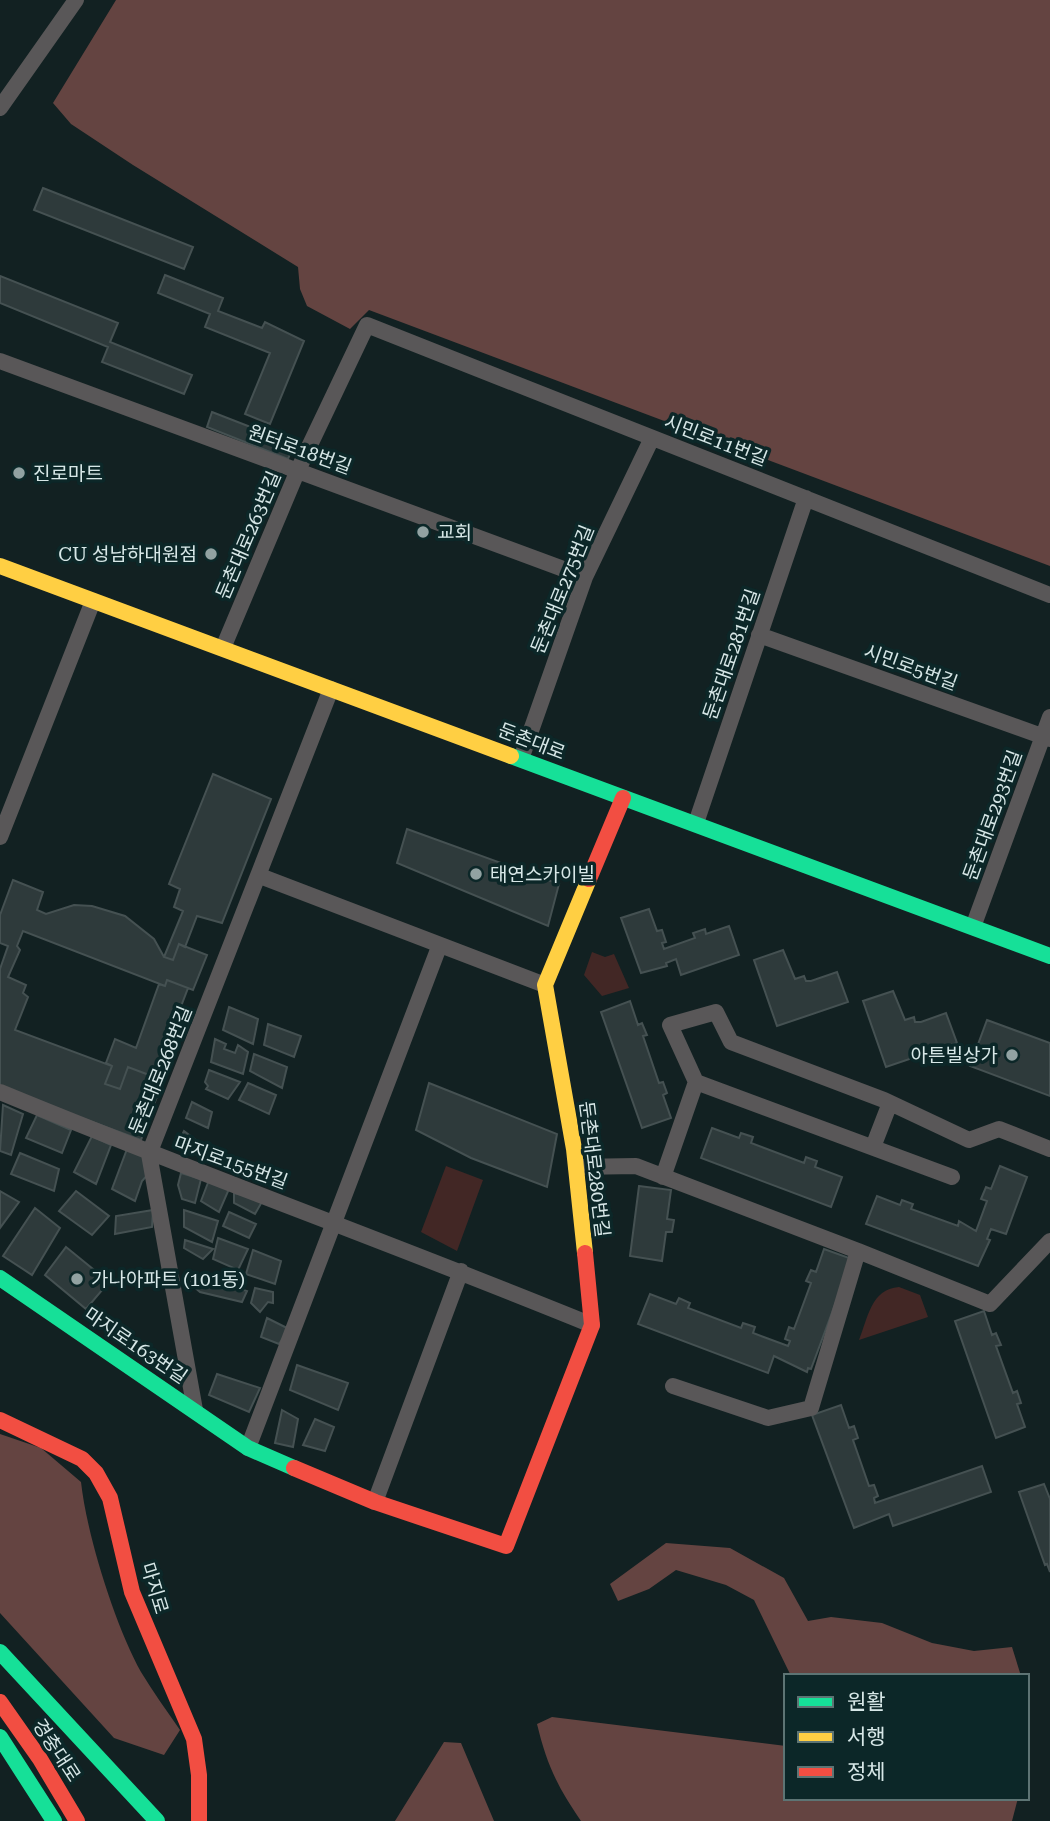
<svg xmlns="http://www.w3.org/2000/svg" width="1050" height="1821" font-family="'Roboto Serif','Noto Sans KR',serif">
<rect width="100%" height="100%" fill="#122122"/>
<!-- green -->
<path fill="#422725" d="M 592,952 L 605,957 L 614,954 L 629,988 L 602,996 L 584,975 Z
M 446,1166 L 483,1180 L 457,1251 L 421,1232 Z
M 899,1287 L 920,1295 L 928,1317 L 859,1340 C 868,1318 871,1289 899,1287 Z"/>
<!-- forest -->
<path fill="#644441" d="M 116,0 L 1050,0 L 1050,566 L 369,310 L 350,329 L 307,306 L 300,289 L 298,267 L 133,165 L 71,124 L 53,103 Z
M 0,1434 L 41,1448 L 81,1482 C 87,1536 115,1625 141,1672 C 153,1692 167,1711 180,1730 L 164,1755 L 114,1738 L 0,1613 Z
M 666,1543 L 730,1548 L 784,1578 L 808,1621 L 831,1617 L 882,1623 L 932,1643 L 974,1651 L 1012,1647 L 1021,1676 L 791,1676 L 754,1600 L 726,1585 L 676,1570 L 649,1589 L 618,1601 L 610,1584 Z
M 552,1717 L 786,1746 L 786,1798 L 1018,1798 L 1012,1821 L 581,1821 C 557,1786 547,1765 537,1724 Z
M 444,1742 L 461,1743 L 494,1821 L 395,1821 Z"/>
<!-- building -->
<path fill="#2e3a3b" stroke="#455152" stroke-width="2" d="M 43,188 L 193,247 L 184,269 L 34,210 Z
M 165,275 L 223,298 L 218,311 L 262,328 L 265,322 L 304,341 L 270,424 L 245,414 L 270,353 L 205,327 L 210,314 L 158,293 Z
M 0,276 L 118,323 L 110,342 L 192,375 L 184,394 L 102,362 L 108,347 L 0,303 Z
M 212,412 L 294,444 L 288,459 L 207,427 Z
M 213,774 L 271,799 L 222,923 L 197,916 L 185,947 L 179,944 L 173,960 L 164,957 L 183,911 L 174,907 L 180,889 L 169,884 Z
M 407,829 L 559,884 L 548,926 L 397,863 Z
M 13,880 L 43,892 L 37,910 L 46,914 L 74,905 L 92,906 L 125,916 L 154,939 L 164,957 L 173,960 L 179,944 L 207,955 L 193,990 L 167,980 L 165,986 L 23,931 L 17,946 L 20,950 L 8,977 L 26,985 L 23,993 L 28,997 L 15,1030 L 112,1066 L 105,1084 L 120,1089 L 128,1067 L 163,1080 L 141,1140 L 0,1088 L 0,969 L 8,946 L 0,943 L 0,915 Z
M 649,909 L 657,931 L 662,930 L 666,942 L 662,943 L 664,949 L 695,938 L 693,933 L 705,929 L 706,934 L 729,926 L 739,955 L 681,975 L 676,959 L 666,963 L 667,966 L 641,973 L 621,918 Z
M 783,950 L 795,979 L 804,976 L 806,981 L 811,981 L 837,972 L 848,1002 L 777,1026 L 754,960 Z
M 167,980 L 188,988 L 154,1077 L 128,1067 L 120,1089 L 105,1084 L 112,1066 L 106,1063 L 115,1039 L 136,1048 L 159,984 L 165,986 Z
M 893,991 L 905,1020 L 914,1017 L 915,1022 L 921,1022 L 946,1013 L 957,1043 L 886,1067 L 863,1001 Z
M 630,1001 L 638,1025 L 642,1023 L 647,1035 L 643,1036 L 659,1083 L 663,1082 L 667,1093 L 663,1095 L 671,1118 L 642,1128 L 601,1012 Z
M 229,1007 L 258,1019 L 253,1044 L 223,1030 Z
M 987,1020 L 1050,1043 L 1050,1096 L 970,1066 Z
M 268,1024 L 301,1036 L 294,1057 L 264,1045 Z
M 215,1039 L 226,1044 L 224,1049 L 235,1053 L 238,1045 L 248,1052 L 243,1074 L 211,1062 Z
M 254,1054 L 287,1067 L 282,1088 L 250,1071 Z
M 209,1070 L 240,1082 L 228,1099 L 206,1089 L 208,1086 L 205,1082 Z
M 248,1083 L 276,1095 L 269,1114 L 239,1100 Z
M 429,1083 L 557,1134 L 547,1187 L 471,1158 L 416,1130 Z
M 192,1102 L 212,1112 L 208,1128 L 186,1118 Z
M 3,1105 L 23,1114 L 11,1155 L 0,1151 Z
M 37,1115 L 71,1130 L 62,1153 L 26,1138 Z
M 712,1128 L 739,1138 L 741,1133 L 753,1137 L 751,1143 L 804,1163 L 806,1157 L 817,1161 L 815,1167 L 842,1177 L 831,1207 L 701,1158 Z
M 184,1131 L 197,1141 L 196,1153 L 176,1147 Z
M 92,1136 L 111,1145 L 96,1184 L 74,1172 Z
M 127,1149 L 146,1156 L 151,1171 L 142,1181 L 135,1201 L 112,1189 Z
M 20,1153 L 59,1169 L 54,1191 L 11,1174 Z
M 1000,1166 L 1027,1177 L 1006,1234 L 991,1229 L 987,1239 L 990,1240 L 978,1266 L 866,1224 L 877,1196 L 900,1205 L 902,1200 L 913,1204 L 911,1209 L 958,1226 L 959,1221 L 976,1231 L 987,1201 L 981,1199 L 986,1187 L 991,1189 Z
M 181,1173 L 201,1179 L 195,1203 L 182,1199 L 178,1185 Z
M 209,1180 L 229,1189 L 219,1212 L 201,1201 Z
M 639,1186 L 671,1190 L 667,1219 L 674,1220 L 672,1232 L 666,1232 L 662,1261 L 630,1256 Z
M 0,1191 L 19,1202 L 0,1228 Z
M 76,1191 L 109,1216 L 92,1235 L 59,1211 Z
M 234,1193 L 263,1200 L 255,1214 L 234,1203 Z
M 35,1208 L 60,1228 L 32,1275 L 3,1256 Z
M 153,1210 L 152,1227 L 115,1234 L 116,1216 Z
M 184,1210 L 218,1221 L 212,1242 L 184,1227 Z
M 229,1212 L 256,1224 L 249,1238 L 223,1226 Z
M 218,1238 L 248,1249 L 238,1270 L 213,1259 Z
M 185,1240 L 213,1249 L 203,1259 L 184,1248 Z
M 66,1247 L 109,1282 L 86,1309 L 45,1275 Z
M 824,1249 L 852,1259 L 811,1369 L 808,1368 L 807,1372 L 774,1356 L 768,1373 L 638,1324 L 650,1294 L 676,1304 L 679,1298 L 690,1303 L 688,1308 L 741,1328 L 743,1323 L 755,1327 L 753,1333 L 788,1346 L 790,1341 L 785,1339 L 789,1327 L 794,1329 L 811,1283 L 806,1281 L 811,1270 L 816,1272 Z
M 253,1250 L 281,1261 L 275,1284 L 246,1274 Z
M 192,1274 L 247,1291 L 242,1302 L 200,1292 L 191,1284 Z
M 255,1288 L 273,1292 L 273,1303 L 268,1302 L 260,1312 L 251,1303 Z
M 984,1311 L 992,1335 L 996,1333 L 1001,1345 L 996,1346 L 1013,1393 L 1017,1391 L 1021,1403 L 1017,1404 L 1025,1427 L 996,1438 L 955,1321 Z
M 267,1318 L 289,1329 L 279,1344 L 261,1337 Z
M 297,1365 L 348,1383 L 338,1410 L 290,1390 Z
M 217,1374 L 260,1388 L 249,1412 L 209,1395 Z
M 841,1405 L 849,1428 L 854,1426 L 858,1438 L 853,1440 L 869,1486 L 874,1485 L 878,1496 L 874,1498 L 875,1503 L 982,1466 L 991,1492 L 893,1526 L 889,1514 L 854,1528 L 812,1415 Z
M 282,1410 L 298,1419 L 293,1447 L 275,1443 Z
M 315,1419 L 334,1427 L 325,1451 L 303,1445 Z
M 1044,1484 L 1050,1499 L 1050,1572 L 1047,1564 L 1045,1565 L 1019,1492 Z"/>
<g fill="none" stroke-linecap="round" stroke-linejoin="round">
<!-- street -->
<path stroke="#595758" stroke-width="16" d="M 0,108 L 76,0
M 0,361 L 585,577
M 759,635 L 1050,739
M 223,648 L 298,470 L 367,325 L 1050,595
M 521,759 L 585,577 L 652,438
M 696,823 L 806,498
M 0,837 L 93,601
M 260,876 L 545,985
M 973,927 L 1050,717
M 696,1082 L 670,1025 L 716,1012 L 731,1042 L 884,1100 L 969,1140 L 999,1129 L 1050,1149
M 0,1092 C 196,1173 396,1245 592,1325
M 873,1147 L 890,1103
M 576,1167 L 636,1166 L 858,1251 L 811,1408 L 768,1418 L 673,1386
M 663,1177 L 696,1082 L 952,1177
M 858,1251 L 990,1304 L 1050,1241
M 195,1410 L 149,1154 L 331,689
M 248,1448 L 439,947
M 375,1502 L 461,1271"/>
<!-- fast -->
<path stroke="#16e098" stroke-width="16" d="M 511,756 L 1050,956
M 0,1278 L 248,1448 L 294,1468
M 0,1652 L 157,1821
M 0,1737 L 54,1821"/>
<!-- slow -->
<path stroke="#ffcf43" stroke-width="16" d="M 0,566 L 511,756
M 585,1253 L 574,1149 L 545,985 L 589,879"/>
<!-- jam -->
<path stroke="#f24e42" stroke-width="16" d="M 589,879 L 623,798
M 0,1420 L 82,1459 L 96,1473 L 110,1498 L 132,1592 L 194,1739 L 199,1775 L 199,1820
M 294,1468 L 375,1502 L 506,1546 L 592,1325 L 585,1253
M 0,1702 L 40,1759 L 77,1821"/>
</g>
<!-- markers -->
<g fill="#92a2a2" stroke="#0c2728" stroke-width="2.5">
<circle cx="19" cy="473" r="7"/>
<circle cx="423" cy="532" r="7"/>
<circle cx="211" cy="554" r="7"/>
<circle cx="476" cy="874" r="7"/>
<circle cx="1012" cy="1055" r="7"/>
<circle cx="77" cy="1279" r="7"/>
</g>
<g text-anchor="middle" stroke-width="7" stroke-linejoin="round" paint-order="stroke">
<!-- street labels -->
<g font-size="19" fill="#d7e7e7" stroke="#0c2728">
<text transform="translate(716 440) rotate(21)" y="7">시민로11번길</text>
<text transform="translate(300 449) rotate(20)" y="7">원터로18번길</text>
<text transform="translate(248 535) rotate(-67)" y="7">둔촌대로263번길</text>
<text transform="translate(562 589) rotate(-68)" y="7">둔촌대로275번길</text>
<text transform="translate(731 654) rotate(-71)" y="7">둔촌대로281번길</text>
<text transform="translate(911 667) rotate(20)" y="7">시민로5번길</text>
<text transform="translate(532 741) rotate(21)" y="7">둔촌대로</text>
<text transform="translate(992 815) rotate(-70)" y="7">둔촌대로293번길</text>
<text transform="translate(160 1070) rotate(-68)" y="7">둔촌대로268번길</text>
<text transform="translate(231 1162) rotate(20)" y="7">마지로155번길</text>
<text transform="translate(595 1169) rotate(83)" y="7">둔촌대로280번길</text>
<text transform="translate(136 1345) rotate(34)" y="7">마지로163번길</text>
<text transform="translate(155 1588) rotate(73)" y="7">마지로</text>
<text transform="translate(57 1750) rotate(57)" y="7">경충대로</text>
</g>
<!-- poi labels -->
<g font-size="19" fill="#d7e7e7" stroke="#0c2728" text-anchor="start">
<text x="33" y="480">진로마트</text>
<text x="437" y="539">교회</text>
<text x="197" y="561" text-anchor="end">CU 성남하대원점</text>
<text x="490" y="881">태연스카이빌</text>
<text x="998" y="1062" text-anchor="end">아튼빌상가</text>
<text x="91" y="1286">가나아파트 (101동)</text>
</g>
</g>
<!-- legend -->
<rect x="784" y="1674" width="245" height="126" fill="#0c2728" stroke="#5d7474" stroke-width="2"/>
<rect x="798" y="1697" width="35" height="10" fill="#16e098" stroke="#5d7474" stroke-width="2"/>
<text x="847" y="1709" font-size="21" fill="#d7e7e7">원활</text>
<rect x="798" y="1732" width="35" height="10" fill="#ffcf43" stroke="#5d7474" stroke-width="2"/>
<text x="847" y="1744" font-size="21" fill="#d7e7e7">서행</text>
<rect x="798" y="1767" width="35" height="10" fill="#f24e42" stroke="#5d7474" stroke-width="2"/>
<text x="847" y="1779" font-size="21" fill="#d7e7e7">정체</text>
</svg>
